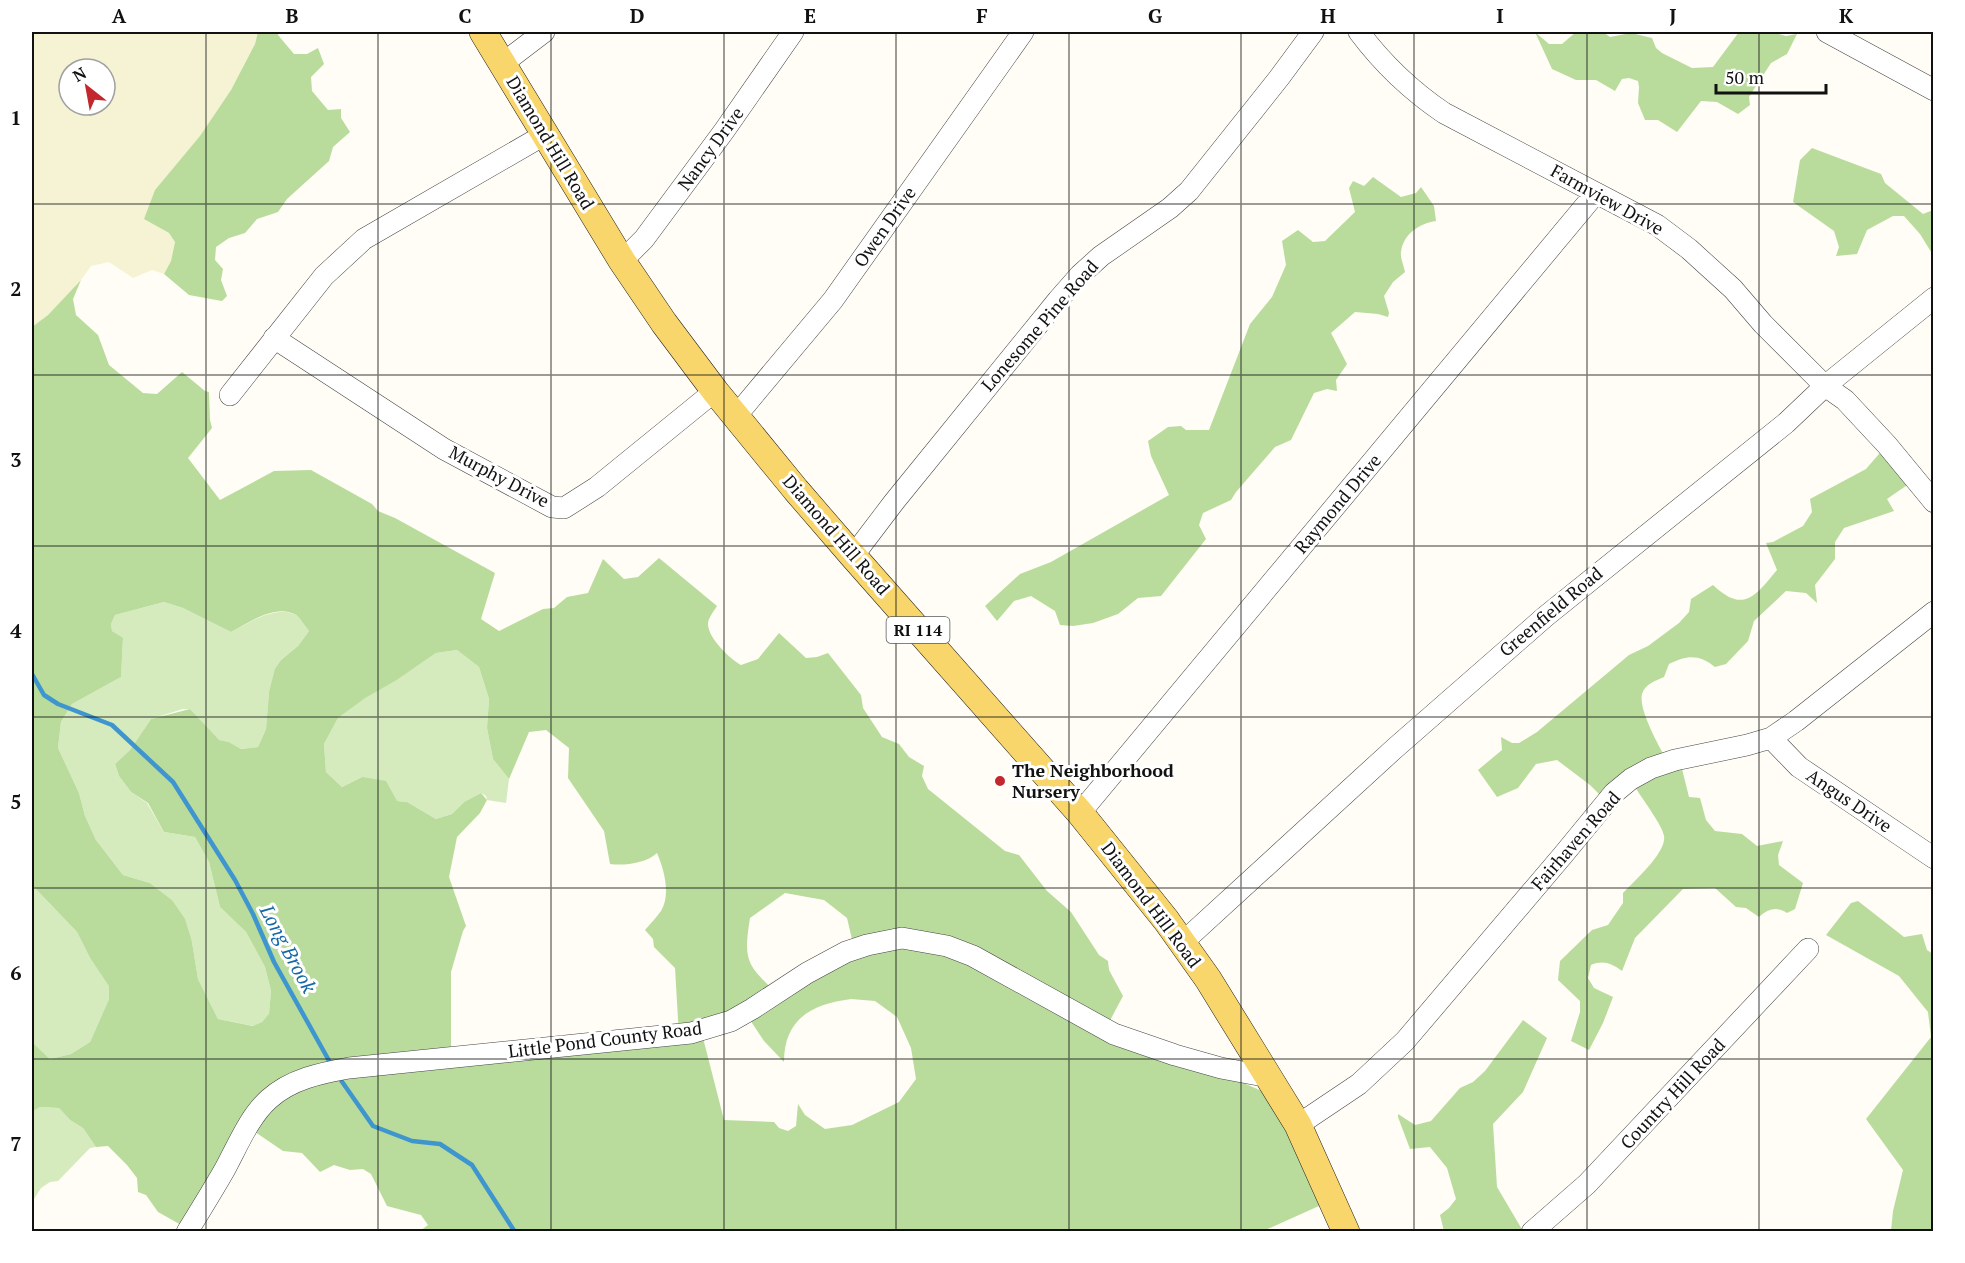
<svg xmlns="http://www.w3.org/2000/svg" width="1965" height="1263" font-family="'PT Serif',serif">
<rect width="100%" height="100%" fill="#fffdf5"/>
<!-- farmland -->
<path fill="#f6f3d4" fill-rule="evenodd" d="M 32,32 L 258,32 L 255,44 L 231,90 L 145,219 L 169,233 L 175,242 L 171,261 L 164,274 L 152,270 L 133,278 L 109,262 L 91,266 L 81,280 L 48,315 L 32,327 ZM 69,69 L 105,69 L 105,105 L 69,105 Z"/>
<!-- green -->
<path fill="#d5ebbd" d="M 164,602 L 183,608 L 231,632 C 247,624 278,603 297,616 C 301,619 305,626 309,631 L 298,646 L 281,660 L 269,692 L 266,729 L 258,747 L 241,749 L 229,742 L 218,740 L 190,709 L 183,709 L 151,719 L 130,750 L 115,764 L 119,776 L 131,792 L 147,803 L 164,832 L 195,837 L 209,862 L 220,907 L 246,932 L 265,967 L 271,991 L 269,1015 L 262,1022 L 254,1026 L 218,1019 L 198,979 L 192,942 L 172,900 L 150,883 L 123,875 L 96,840 L 85,816 L 79,793 L 58,748 L 61,722 L 72,704 L 121,677 L 123,639 L 112,631 L 111,624 L 115,615 Z
M 457,650 L 479,667 L 489,699 L 487,728 L 493,759 L 509,779 L 506,803 L 487,800 L 486,796 L 481,793 L 464,802 L 452,814 L 436,819 L 407,802 L 397,801 L 362,777 L 342,787 L 326,772 L 324,744 L 338,718 L 365,697 L 397,680 L 436,653 Z
M 32,885 L 77,932 L 90,958 L 110,986 L 109,999 L 90,1042 L 71,1054 L 50,1059 L 32,1042 Z
M 40,1107 L 59,1108 L 70,1120 L 83,1128 L 96,1147 L 90,1148 L 58,1181 L 50,1182 L 41,1188 L 32,1202 L 32,1112 Z"/>
<!-- forest -->
<path fill="#b9dc9c" fill-rule="evenodd" d="M 258,32 L 278,32 L 278,35 L 294,54 L 307,54 L 318,48 L 324,64 L 311,77 L 312,91 L 328,110 L 341,109 L 341,118 L 350,132 L 333,147 L 329,161 L 287,199 L 278,212 L 257,219 L 245,233 L 229,238 L 216,247 L 215,260 L 223,269 L 221,280 L 227,296 L 222,301 L 189,295 L 164,274 L 171,261 L 175,242 L 169,233 L 144,219 L 155,190 L 200,136 L 231,90 L 255,44 Z
M 1535,32 L 1549,44 L 1562,44 L 1576,32 L 1603,32 L 1610,37 L 1631,33 L 1652,38 L 1656,48 L 1662,53 L 1692,68 L 1713,67 L 1739,32 L 1772,32 L 1786,36 L 1797,34 L 1787,54 L 1771,63 L 1749,97 L 1750,105 L 1738,114 L 1717,102 L 1701,101 L 1677,132 L 1658,120 L 1645,120 L 1638,103 L 1639,87 L 1638,81 L 1629,78 L 1622,79 L 1615,91 L 1596,80 L 1576,80 L 1552,69 Z
M 1812,148 L 1881,174 L 1885,183 L 1923,214 L 1933,210 L 1933,255 L 1920,234 L 1904,216 L 1893,216 L 1867,230 L 1857,254 L 1836,256 L 1839,247 L 1834,231 L 1793,202 L 1800,160 Z
M 1373,177 L 1401,197 L 1416,193 L 1421,187 L 1434,206 L 1436,221 C 1420,223 1403,234 1401,252 C 1400,258 1404,266 1405,272 L 1393,282 L 1384,296 L 1389,313 L 1388,317 L 1378,314 L 1355,312 L 1331,333 L 1347,364 L 1336,380 L 1337,391 L 1327,389 L 1314,393 L 1291,440 L 1275,447 L 1236,492 L 1231,500 L 1203,513 L 1199,525 L 1206,539 L 1161,596 L 1138,598 L 1118,614 L 1093,623 L 1073,626 L 1060,625 L 1055,611 L 1031,596 L 1014,601 L 997,621 L 985,606 L 1020,574 L 1051,562 L 1169,495 L 1151,456 L 1148,441 L 1168,427 L 1181,426 L 1186,430 L 1209,430 L 1250,324 L 1272,297 L 1286,265 L 1282,241 L 1298,230 L 1313,242 L 1325,241 L 1355,212 L 1349,188 L 1353,181 L 1364,186 Z
M 81,280 L 73,299 L 76,315 L 98,335 L 109,365 L 143,393 L 157,394 L 182,372 L 205,391 L 209,392 L 210,420 L 212,428 L 188,458 L 220,500 L 274,471 L 311,470 L 372,504 L 378,511 L 395,518 L 495,573 L 481,619 L 499,631 L 543,609 L 554,608 L 567,597 L 588,593 L 603,559 L 624,579 L 638,577 L 659,558 L 717,606 C 714,611 708,618 708,624 C 708,638 730,659 741,665 L 758,659 L 779,633 L 806,658 L 817,657 L 828,653 L 861,695 L 863,708 L 882,737 L 899,744 L 909,757 L 924,766 L 922,776 L 928,789 L 1005,851 L 1019,855 L 1047,891 L 1071,912 L 1099,955 L 1108,961 L 1109,970 L 1123,996 L 1106,1028 L 1232,1078 L 1271,1095 L 1330,1201 L 1261,1232 L 420,1231 L 428,1225 L 421,1215 L 387,1206 L 371,1174 L 363,1169 L 350,1170 L 334,1165 L 320,1172 L 302,1153 L 283,1151 L 252,1130 L 190,1230 L 158,1212 L 146,1195 L 138,1192 L 137,1178 L 127,1165 L 108,1146 L 96,1147 L 83,1128 L 70,1120 L 59,1108 L 40,1107 L 32,1112 L 32,1042 L 50,1059 L 71,1054 L 90,1042 L 109,999 L 109,986 L 90,958 L 77,932 L 32,885 L 32,327 L 48,315 ZM 164,602 L 183,608 L 231,632 C 248,623 276,603 296,615 C 300,618 305,626 309,631 L 298,646 L 281,660 L 275,669 L 269,692 L 266,729 L 258,747 L 241,749 L 229,742 L 219,740 L 190,709 L 151,719 L 130,750 L 115,764 L 119,776 L 131,792 L 148,803 L 164,832 L 195,837 L 209,862 L 220,907 L 246,932 L 265,967 L 271,991 L 269,1014 L 262,1022 L 253,1026 L 218,1019 L 198,979 L 192,942 L 185,919 L 172,900 L 150,883 L 123,875 L 96,840 L 85,816 L 79,793 L 58,748 L 61,722 L 72,704 L 121,677 L 123,638 L 112,631 L 111,624 L 115,615 ZM 457,650 L 479,667 L 489,699 L 487,728 L 493,759 L 509,779 L 529,732 L 546,730 L 569,748 L 568,778 L 604,831 L 610,864 C 624,866 647,863 657,853 C 664,869 671,895 661,911 C 656,918 650,924 645,930 L 653,939 L 654,947 L 675,968 L 679,1036 L 451,1058 L 451,972 L 463,931 L 466,926 L 449,877 L 457,837 L 480,813 L 487,800 L 481,793 L 464,802 L 452,814 L 436,819 L 407,802 L 397,801 L 386,781 L 362,777 L 342,787 L 326,772 L 324,744 L 338,718 L 365,698 L 397,680 L 436,653 ZM 785,893 L 824,900 L 847,918 L 855,952 L 777,994 C 747,964 743,962 750,918 ZM 851,999 L 875,1001 L 897,1017 L 911,1048 L 916,1079 L 899,1102 L 852,1125 L 825,1129 L 805,1115 L 798,1104 L 796,1126 L 788,1131 L 779,1128 L 774,1122 L 724,1120 L 702,1034 L 746,1014 L 764,1041 L 784,1062 C 784,1018 813,1004 851,999 Z
M 1885,447 L 1913,481 L 1887,499 L 1894,511 L 1844,528 L 1835,542 L 1835,559 L 1815,585 L 1817,603 L 1806,593 L 1786,591 L 1754,621 L 1748,641 L 1726,664 L 1715,667 C 1699,654 1687,655 1669,664 L 1664,677 C 1655,681 1645,684 1642,694 C 1638,710 1661,750 1669,764 L 1681,765 L 1689,797 L 1700,798 L 1706,820 L 1715,831 L 1742,834 L 1757,846 L 1783,841 L 1778,855 L 1779,865 L 1803,883 L 1795,909 L 1787,913 C 1777,906 1768,909 1759,917 L 1746,908 L 1736,907 L 1715,888 L 1683,889 L 1635,938 L 1622,971 C 1611,963 1603,960 1591,965 L 1588,978 L 1594,988 L 1613,997 L 1603,1023 L 1589,1050 L 1571,1041 L 1580,1012 L 1580,1001 L 1558,980 L 1560,961 L 1592,930 L 1608,925 L 1623,903 L 1623,893 C 1634,881 1667,852 1664,836 C 1663,826 1641,797 1635,787 L 1609,804 L 1590,785 L 1557,760 L 1536,764 L 1518,788 L 1497,797 L 1478,770 L 1502,750 L 1501,737 L 1512,743 L 1519,743 L 1537,732 L 1629,655 L 1648,646 L 1679,623 L 1689,612 L 1691,599 L 1713,585 C 1744,614 1755,596 1777,570 L 1766,543 L 1773,542 L 1803,526 L 1812,512 L 1810,499 L 1866,469 Z
M 1858,901 L 1904,937 L 1922,934 L 1927,950 L 1933,954 L 1933,1231 L 1891,1231 L 1893,1211 L 1903,1170 L 1866,1119 L 1931,1037 L 1928,1012 L 1899,976 L 1826,935 L 1851,903 Z
M 1523,1020 L 1547,1038 L 1523,1092 L 1493,1124 L 1497,1187 L 1523,1231 L 1444,1231 L 1440,1215 L 1449,1208 L 1456,1199 L 1447,1168 L 1430,1147 L 1410,1149 L 1398,1117 L 1398,1114 L 1415,1125 L 1431,1121 L 1460,1088 L 1473,1082 L 1485,1071 Z"/>
<g fill="none" stroke-linecap="round" stroke-linejoin="round">
<!-- stream -->
<path stroke="#3f96cf" stroke-width="4.5" d="M 32,674 L 44,695 L 58,704 L 112,725 L 173,782 L 235,880 L 253,914 L 274,962 L 332,1066
M 338,1076 L 373,1126 L 412,1141 L 440,1144 L 472,1165 L 515,1232"/>
<!-- minor casing -->
<g stroke="#444" stroke-width="22">
<path id="minor" d="M 1359,32 C 1383,64 1410,90 1444,113 L 1657,225 L 1689,249 L 1733,289 L 1763,324 L 1825,386 L 1845,400 L 1887,445 L 1934,502
M 1827,32 L 1934,90
M 502,64 L 544,32
M 622,261 L 644,239 L 724,131 L 793,32
M 274,338 L 444,449 L 552,507 L 564,508 L 597,487 L 715,391
M 230,395 L 324,276 L 364,239 L 544,135
M 736,416 L 833,300 L 1023,32
M 853,556 L 894,502 L 1058,300 L 1080,275 L 1101,256 L 1170,208 L 1189,191 L 1279,78 L 1313,32
M 1771,738 L 1799,767 L 1934,858
M 1080,813 L 1595,194
M 1182,943 L 1394,749 L 1546,616 L 1786,423 L 1825,386 L 1934,298
M 1298,1125 L 1359,1084 L 1405,1041 L 1563,855 L 1614,793 L 1631,779 L 1651,768 L 1675,760 L 1747,745 L 1771,738 L 1796,721 L 1934,612
M 187,1232 C 200,1211 213,1190 225,1169 C 238,1145 249,1117 269,1099 C 291,1079 321,1073 349,1068 L 691,1033 L 731,1021 L 752,1009 L 807,973 L 846,952 L 867,945 L 902,938 L 947,946 L 973,956 L 1114,1034 L 1175,1055 L 1221,1068 L 1269,1077
M 1532,1232 L 1587,1184 L 1808,949"/>
</g>
<!-- major casing -->
<g stroke="#222" stroke-width="28">
<path id="major" d="M 483,32 L 622,261 L 664,323 L 715,391 L 796,490 L 853,556 L 1080,813 L 1166,920 L 1208,979 L 1298,1125 L 1346,1232"/>
</g>
<!-- minor -->
<use href="#minor" stroke="#fff" stroke-width="21"/>
<!-- major -->
<use href="#major" stroke="#f9d66b" stroke-width="27"/>
</g>
<!-- grid -->
<path fill="none" stroke="#111" stroke-width="1.5" stroke-opacity="0.55" d="M 206,32 L 206,1232M 378,32 L 378,1232M 551,32 L 551,1232M 724,32 L 724,1232M 896,32 L 896,1232M 1069,32 L 1069,1232M 1241,32 L 1241,1232M 1414,32 L 1414,1232M 1587,32 L 1587,1232M 1759,32 L 1759,1232M 32,204 L 1934,204M 32,375 L 1934,375M 32,546 L 1934,546M 32,717 L 1934,717M 32,888 L 1934,888M 32,1059 L 1934,1059"/>
<!-- markers -->
<circle fill="#c4262e" stroke="#fff" stroke-width="2" cx="1000" cy="781" r="6"/>
<g text-anchor="middle" stroke-width="6" stroke-linejoin="round" paint-order="stroke">
<!-- shield labels -->
<rect fill="#fff" stroke="#585858" stroke-width="1.5" x="886.5" y="617" width="63" height="26" rx="4.5"/>
<g font-size="16" font-weight="bold" fill="#111">
<text x="918" y="636">RI 114</text>
</g>
<!-- street labels -->
<g font-size="18" fill="#111" stroke="#fff">
<text transform="translate(550 143) rotate(59)" y="6">Diamond Hill Road</text>
<text transform="translate(711 149) rotate(-54)" y="6">Nancy Drive</text>
<text transform="translate(1607 200) rotate(29)" y="6">Farmview Drive</text>
<text transform="translate(885 227) rotate(-55)" y="6">Owen Drive</text>
<text transform="translate(1040 326) rotate(-49)" y="6">Lonesome Pine Road</text>
<text transform="translate(499 477) rotate(28)" y="6">Murphy Drive</text>
<text transform="translate(1338 504) rotate(-50)" y="6">Raymond Drive</text>
<text transform="translate(836 535) rotate(49)" y="6">Diamond Hill Road</text>
<text transform="translate(1551 612) rotate(-40)" y="6">Greenfield Road</text>
<text transform="translate(1849 801) rotate(34)" y="6">Angus Drive</text>
<text transform="translate(1576 841) rotate(-49)" y="6">Fairhaven Road</text>
<text transform="translate(1151 905) rotate(53)" y="6">Diamond Hill Road</text>
<text transform="translate(605 1040) rotate(-7)" y="6">Little Pond County Road</text>
<text transform="translate(1673 1094) rotate(-47)" y="6">Country Hill Road</text>
</g>
<!-- poi labels -->
<g font-size="18" font-weight="bold" fill="#111" stroke="#fff" text-anchor="start">
<text x="1012" y="777">The Neighborhood<tspan x="1012" dy="21">Nursery</tspan></text>
</g>
<!-- water labels -->
<g font-size="20" font-style="italic" fill="#1768a6" stroke="#fff">
<text transform="translate(288 949) rotate(62)" y="7">Long Brook</text>
</g>
</g>
<!-- border -->
<rect width="1965" height="1263" fill="none" stroke="#ffffff" stroke-width="66"/>
<!-- north arrow -->
<g transform="translate(87 87) rotate(329)"><circle r="28" fill="#ffffff" stroke="#a0a0a0" stroke-width="1.5"/>
<path d="M0-4.5L10 22L0 15L-10 22Z" fill="#c4262e"/>
<text y="-9" font-size="16" font-weight="bold" text-anchor="middle" fill="#111111">N</text>
</g>
<!-- scale -->
<path d="M1716 84v9h110v-9" fill="none" stroke="#111111" stroke-width="3"/>
<text x="1725" y="84" font-size="18" fill="#111111" stroke="#ffffff" stroke-width="4.5" paint-order="stroke">50 m</text>
<rect x="33" y="33" width="1899" height="1197" fill="none" stroke="#111" stroke-width="2"/>
<g font-size="20" text-anchor="middle" font-weight="bold" fill="#111">
<text x="119" y="23">A</text>
<text x="292" y="23">B</text>
<text x="465" y="23">C</text>
<text x="637" y="23">D</text>
<text x="810" y="23">E</text>
<text x="982" y="23">F</text>
<text x="1155" y="23">G</text>
<text x="1328" y="23">H</text>
<text x="1500" y="23">I</text>
<text x="1673" y="23">J</text>
<text x="1846" y="23">K</text>
<text x="16" y="125">1</text>
<text x="16" y="296">2</text>
<text x="16" y="467">3</text>
<text x="16" y="638">4</text>
<text x="16" y="809">5</text>
<text x="16" y="980">6</text>
<text x="16" y="1151">7</text>
</g>
</svg>
